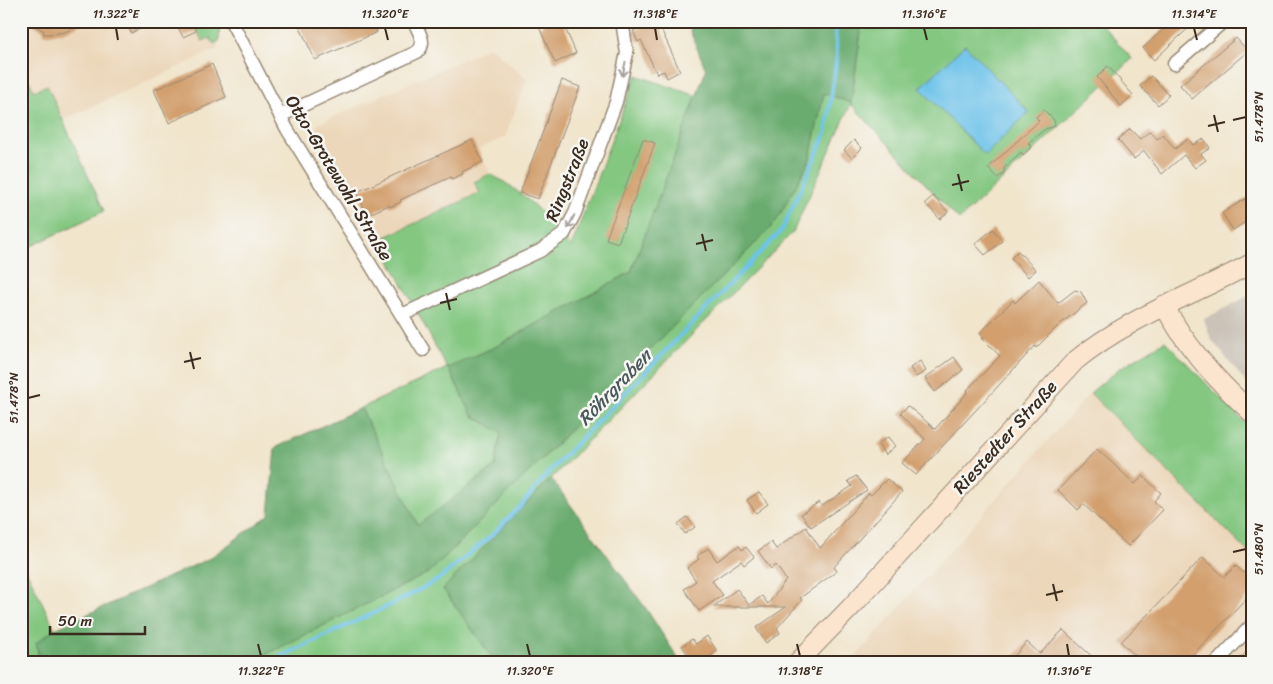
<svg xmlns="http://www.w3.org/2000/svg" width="1273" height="684" font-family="Sriracha,sans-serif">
<rect width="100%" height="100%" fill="#f6f6f2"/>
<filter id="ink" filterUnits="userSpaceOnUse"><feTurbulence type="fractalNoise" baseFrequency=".02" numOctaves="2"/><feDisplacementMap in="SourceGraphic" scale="10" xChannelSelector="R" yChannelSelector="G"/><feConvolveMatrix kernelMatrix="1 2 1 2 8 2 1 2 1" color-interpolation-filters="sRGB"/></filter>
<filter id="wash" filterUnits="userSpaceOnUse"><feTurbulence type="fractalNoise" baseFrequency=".0096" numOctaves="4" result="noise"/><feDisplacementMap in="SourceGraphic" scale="20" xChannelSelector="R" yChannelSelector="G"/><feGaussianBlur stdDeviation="1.12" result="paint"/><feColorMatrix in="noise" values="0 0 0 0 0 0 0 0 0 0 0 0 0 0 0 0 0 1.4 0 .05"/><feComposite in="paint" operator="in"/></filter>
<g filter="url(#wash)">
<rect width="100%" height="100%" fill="#f1e5cc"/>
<!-- built -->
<path fill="#ecd7ba" d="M 21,21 L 214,21 L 219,34 L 218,49 L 63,120 L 47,85 L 34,91 L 21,64 Z
M 490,47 L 527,79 L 505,137 L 479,149 L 490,174 L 475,182 L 481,192 L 379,240 L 313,135 L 318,124 Z
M 1090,393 L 1252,556 L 1252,663 L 850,663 Z"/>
<!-- industrial -->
<path fill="#cbc2b8" d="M 1252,294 L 1252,390 L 1211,339 L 1204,319 Z"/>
<!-- green -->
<path fill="#83c781" stroke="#5f7850" d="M 193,21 L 220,21 L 219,41 L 214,44 L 210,38 L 202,41 Z
M 853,21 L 1099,21 L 1132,59 L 959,220 L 851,104 L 793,232 L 443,589 L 496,663 L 249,663 L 430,572 L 775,223 L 809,162 L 824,93 L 851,103 L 861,33 Z
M 21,64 L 34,91 L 47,85 L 104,211 L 21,251 Z
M 636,75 L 697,96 L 631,272 L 495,347 L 448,368 L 472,415 L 501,433 L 495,466 L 418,526 L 361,408 L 447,368 L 379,240 L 480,193 L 474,182 L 490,174 C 524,191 548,218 571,247 Z
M 1165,341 L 1252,430 L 1252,556 L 1090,393 L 1120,368 Z
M 21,559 L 55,629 L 36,643 L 40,663 L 21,663 Z"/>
<!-- forest -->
<path fill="#6aac6f" stroke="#526b46" d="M 686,21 L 853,21 L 861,32 L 851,103 L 824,93 L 809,162 L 775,223 L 430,572 L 249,663 L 40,663 L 36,643 L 53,630 L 210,558 L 269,515 L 275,448 L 361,408 L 418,525 L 495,467 L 501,433 L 472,415 L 448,368 L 495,347 L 631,272 L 706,70 Z
M 551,478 L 647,610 L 681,663 L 496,663 L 443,589 Z"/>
<!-- water -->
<path fill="#6dc3ea" stroke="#547684" d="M 965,45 L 1029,112 L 985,155 L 920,88 Z"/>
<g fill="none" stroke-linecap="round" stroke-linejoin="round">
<!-- stream -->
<path stroke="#6dc3ea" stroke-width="4" d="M 267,663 L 397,602 L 439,579 L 491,536 L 520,507 L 549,472 L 782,230 L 826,133 L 837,55 L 835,29 L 831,21"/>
</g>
<g id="blocks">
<!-- building -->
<path fill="#d29f6d" d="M 27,21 L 88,21 L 65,32 L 50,34 L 43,34 L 44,31 Z
M 126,21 L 156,21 L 131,33 Z
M 175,21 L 192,21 L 196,31 L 183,37 Z
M 297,21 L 373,21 L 377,32 L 315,60 Z
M 542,21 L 562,21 L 576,53 L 555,63 L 539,27 L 543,25 Z
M 638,21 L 679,21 L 661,29 L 680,71 L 667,78 L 664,71 L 657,74 L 641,40 L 638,42 L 633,31 L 641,27 Z
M 1172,21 L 1196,21 L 1154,60 L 1143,48 Z
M 1236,38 L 1248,51 L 1192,99 L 1180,85 Z
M 212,64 L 226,97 L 169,123 L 154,90 Z
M 1108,66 L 1133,95 L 1121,106 L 1097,77 Z
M 1151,76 L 1169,95 L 1158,105 L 1140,86 Z
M 562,80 L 580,87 L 538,199 L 520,193 Z
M 1044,110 L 1054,120 L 1055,126 L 1045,129 L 1028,143 L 1032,147 L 1023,155 L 1021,152 L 1004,168 L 1004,174 L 997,178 L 988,168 L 1039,121 L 1036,117 Z
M 1130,129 L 1140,139 L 1150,131 L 1157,139 L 1163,134 L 1175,149 L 1188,139 L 1193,145 L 1204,139 L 1210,148 L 1201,154 L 1206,160 L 1195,168 L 1184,155 L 1162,174 L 1144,151 L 1134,159 L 1118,140 Z
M 643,139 L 655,143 L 618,243 L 606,239 Z
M 472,140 L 483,162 L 462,172 L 463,174 L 452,179 L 451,177 L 400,200 L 401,202 L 390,207 L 389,205 L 367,215 L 357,192 Z
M 854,140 L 862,148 L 852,158 L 844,150 Z
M 1252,195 L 1252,218 L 1233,230 L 1222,213 Z
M 933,196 L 948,212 L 940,219 L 925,203 Z
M 993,229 L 1002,241 L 985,255 L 975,244 Z
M 1018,251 L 1036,270 L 1028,277 L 1011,258 Z
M 1039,280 L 1058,303 L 1075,290 L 1081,292 L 1087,303 L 1059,325 L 1036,348 L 1035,346 L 916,475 L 902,463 L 925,439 L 900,413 L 908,406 L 935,429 L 968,392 L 967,390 L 1000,356 L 982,338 L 984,337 L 980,333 L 1013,300 L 1015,303 Z
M 954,357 L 963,370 L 935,392 L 925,378 Z
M 920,361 L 926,371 L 916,377 L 910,368 Z
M 888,437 L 895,446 L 885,455 L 878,444 Z
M 1097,449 L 1135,484 L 1143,476 L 1161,493 L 1154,501 L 1163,510 L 1128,546 L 1083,504 L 1078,510 L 1058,490 Z
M 856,476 L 867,490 L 811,527 L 801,514 L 819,502 L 822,506 L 852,486 L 848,481 Z
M 887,479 L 902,492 L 834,567 L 837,571 L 800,598 L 802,600 L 777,628 L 780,633 L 766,643 L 756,628 L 786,607 L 713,607 L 737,589 L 749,605 L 762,596 L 768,604 L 786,580 L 776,565 L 771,569 L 758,551 L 771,542 L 776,549 L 806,527 L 820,548 L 869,493 L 871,495 Z
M 759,492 L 768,504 L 756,513 L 747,500 Z
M 687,517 L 695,527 L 685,534 L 678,524 Z
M 739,546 L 742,550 L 746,547 L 754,557 L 744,565 L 741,561 L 712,581 L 723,595 L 699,611 L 684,589 L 696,581 L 687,568 L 699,559 L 697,556 L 708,548 L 717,561 Z
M 1203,557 L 1224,577 L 1236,566 L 1252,580 L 1252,592 L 1185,663 L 1143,663 L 1121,642 Z
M 1063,630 L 1099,663 L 1008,663 L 1027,642 L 1040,654 Z
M 707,636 L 717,651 L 701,663 L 694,663 L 682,646 L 692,639 L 696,644 Z
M 1252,646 L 1252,663 L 1236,663 Z"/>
</g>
</g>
<g filter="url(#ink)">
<use href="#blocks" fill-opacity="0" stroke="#968875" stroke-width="1"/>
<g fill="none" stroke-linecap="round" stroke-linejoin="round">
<!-- street casing -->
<g stroke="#968875" stroke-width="15">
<path id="street" d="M 231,21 L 287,129 L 423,350
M 1174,64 L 1224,21
M 280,116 L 417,52 C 428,43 418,32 414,21
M 402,315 L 540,251 L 564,234 L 575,213 L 616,102 L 627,53 L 622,21
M 1216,663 L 1252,625"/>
</g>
<!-- secondary casing -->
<g stroke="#968875" stroke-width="21">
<path id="secondary" d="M 1164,305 C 1185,346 1218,382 1252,413
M 797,663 L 853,605 L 1075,361 C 1128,317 1192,296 1252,263"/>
</g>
<!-- street -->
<use href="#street" stroke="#fff" stroke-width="12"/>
<!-- secondary -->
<use href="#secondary" stroke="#fbe5cf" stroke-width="19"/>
</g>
<!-- one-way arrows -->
<defs><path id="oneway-shaft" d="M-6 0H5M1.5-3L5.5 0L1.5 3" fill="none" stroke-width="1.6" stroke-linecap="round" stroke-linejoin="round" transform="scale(1.25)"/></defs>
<g stroke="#a79f9a">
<use href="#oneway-shaft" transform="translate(624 69) rotate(102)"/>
<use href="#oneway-shaft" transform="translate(571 222) rotate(116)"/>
</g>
</g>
<!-- ticks -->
<path fill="none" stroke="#3b2a1e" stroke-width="2" d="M 116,28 L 118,40M 385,28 L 388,40M 655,28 L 657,40M 924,28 L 927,40M 1194,28 L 1197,40M 1214,115 L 1218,132M 1233,120 L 1246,117M 1208,126 L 1225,122M 958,174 L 962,191M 952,185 L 969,181M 702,234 L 706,251M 696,244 L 713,240M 446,293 L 450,310M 440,303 L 457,299M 190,352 L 194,369M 184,362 L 201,358M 28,398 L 40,395M 1233,552 L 1246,549M 1053,584 L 1057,601M 1046,595 L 1063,591M 258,644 L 261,656M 527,644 L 530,656M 797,644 L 800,656M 1067,644 L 1069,656"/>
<g text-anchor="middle" stroke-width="5" stroke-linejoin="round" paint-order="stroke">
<!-- street labels -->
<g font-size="18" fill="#3b2a1e" stroke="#f6f6f2">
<text transform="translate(339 178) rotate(59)" y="6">Otto-Grotewohl-Straße</text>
<text transform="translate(567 180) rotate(-68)" y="6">Ringstraße</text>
<text transform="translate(1005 437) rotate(-48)" y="6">Riestedter Straße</text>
</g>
<!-- water labels -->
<g font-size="19" font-style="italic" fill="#4a585b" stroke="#f6f6f2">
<text transform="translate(614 387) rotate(-46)" y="7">Röhrgraben</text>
</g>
</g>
<!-- margin -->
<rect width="1273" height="684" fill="none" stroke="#f6f6f2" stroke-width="55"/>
<!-- scale -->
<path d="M50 626v8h95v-8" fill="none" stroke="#3b2a1e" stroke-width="2.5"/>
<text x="58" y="626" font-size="15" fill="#3b2a1e" stroke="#f6f6f2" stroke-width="4" paint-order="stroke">50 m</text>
<rect x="28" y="28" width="1218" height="628" fill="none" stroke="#3b2a1e" stroke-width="2"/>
<g font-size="12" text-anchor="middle" fill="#3b2a1e">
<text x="116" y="18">11.322°E</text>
<text x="385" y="18">11.320°E</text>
<text x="655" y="18">11.318°E</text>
<text x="924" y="18">11.316°E</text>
<text x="1194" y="18">11.314°E</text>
<text transform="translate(1259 117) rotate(-90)" y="4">51.478°N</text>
<text transform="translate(14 398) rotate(-90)" y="4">51.478°N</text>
<text transform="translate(1259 549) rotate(-90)" y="4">51.480°N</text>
<text x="261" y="675">11.322°E</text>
<text x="530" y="675">11.320°E</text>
<text x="800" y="675">11.318°E</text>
<text x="1069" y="675">11.316°E</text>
</g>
</svg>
